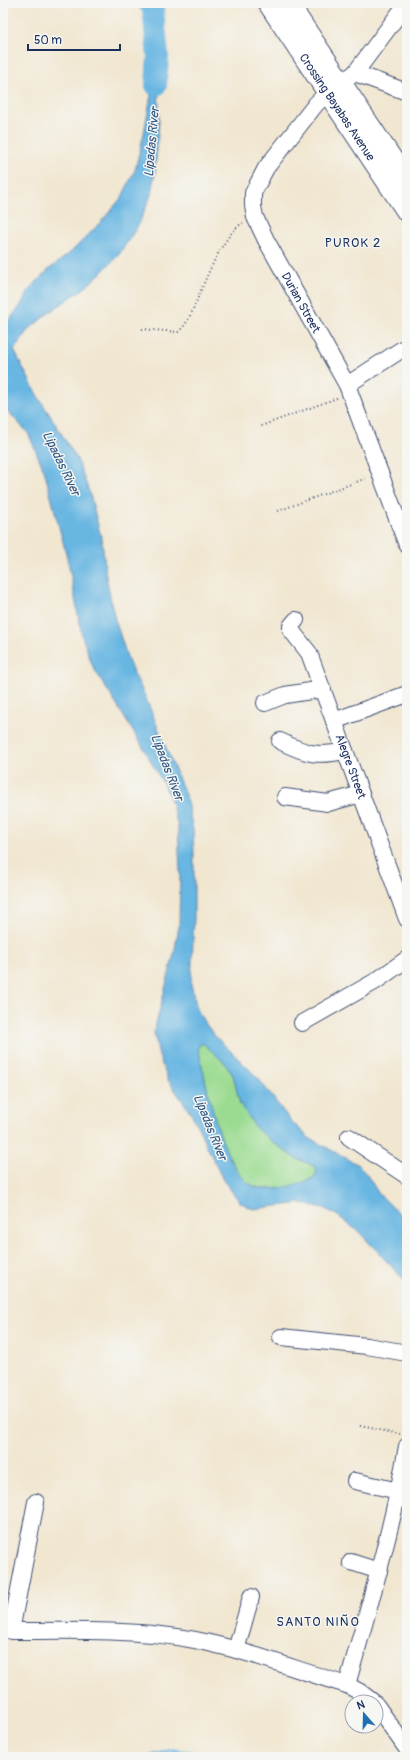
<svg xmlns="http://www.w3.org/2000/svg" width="410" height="1760" font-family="Pangolin,sans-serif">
<rect width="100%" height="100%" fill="#f6f6f2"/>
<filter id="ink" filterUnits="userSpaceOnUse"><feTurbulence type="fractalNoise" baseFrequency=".025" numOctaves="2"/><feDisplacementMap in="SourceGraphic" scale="8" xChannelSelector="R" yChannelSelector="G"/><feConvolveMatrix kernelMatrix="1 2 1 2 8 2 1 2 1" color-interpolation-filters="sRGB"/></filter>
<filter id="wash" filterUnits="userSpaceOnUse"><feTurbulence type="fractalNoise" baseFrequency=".012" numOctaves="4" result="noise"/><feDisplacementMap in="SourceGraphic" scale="16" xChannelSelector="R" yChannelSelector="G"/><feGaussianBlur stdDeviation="0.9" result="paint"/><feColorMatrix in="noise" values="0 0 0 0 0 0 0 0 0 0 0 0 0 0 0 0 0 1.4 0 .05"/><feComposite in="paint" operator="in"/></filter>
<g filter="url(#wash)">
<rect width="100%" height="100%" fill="#f1e7d1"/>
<!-- green -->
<path fill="#9bdb91" stroke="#5b8578" d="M 204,1043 L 225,1063 L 233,1075 L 240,1104 L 282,1149 L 293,1157 L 314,1166 L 317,1171 L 315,1177 C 301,1185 269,1193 253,1186 C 221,1171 206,1081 198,1048 L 200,1044 Z"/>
<!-- water -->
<path fill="#67b6e2" stroke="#4172a0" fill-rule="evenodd" d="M 158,57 L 159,120 L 155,172 L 151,195 L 138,226 L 118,256 L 86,287 L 51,311 L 28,330 L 14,350 L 36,393 L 77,459 L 90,494 L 102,541 L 106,576 L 114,616 L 129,663 L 145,696 L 185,794 L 193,829 L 194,853 L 194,918 L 191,984 L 197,1009 L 203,1020 L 214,1035 L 258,1078 L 290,1120 L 309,1138 L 357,1164 L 367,1175 L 379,1194 L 407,1221 L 407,1283 L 360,1233 L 338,1216 L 324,1208 L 301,1203 L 253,1209 L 240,1202 L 223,1180 L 191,1113 L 168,1080 L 159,1056 L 154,1032 L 174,954 L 179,926 L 180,874 L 178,827 L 169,794 L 144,749 L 93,667 L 82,636 L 68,561 L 44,470 L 28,433 L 3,406 L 3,328 L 21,305 L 28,291 L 47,271 L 71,252 L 101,222 L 122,197 L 135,170 L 144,133 ZM 204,1044 L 225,1063 L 233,1075 L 240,1104 L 255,1127 L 270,1140 L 293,1157 L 314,1166 L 317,1171 L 315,1177 C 301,1185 269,1194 253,1186 C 221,1170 206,1081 198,1048 L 200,1044 Z"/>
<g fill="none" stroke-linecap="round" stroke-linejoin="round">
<!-- stream -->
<path stroke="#67b6e2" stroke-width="3.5" d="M 149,1757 L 172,1750 L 225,1757"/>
<!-- river -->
<path stroke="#67b6e2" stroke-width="22" d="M 149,3 L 153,8 L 158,57 L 156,85"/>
</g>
</g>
<g filter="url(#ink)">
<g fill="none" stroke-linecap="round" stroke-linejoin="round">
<!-- minor casing -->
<g stroke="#3b4b6f" stroke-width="18">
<g id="minor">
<path id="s1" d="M 407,3 L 355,73 L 328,92 L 316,104 L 266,168 L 253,193 L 253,206 L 255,217 L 266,240 L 347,385 L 407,545"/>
<path d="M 355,73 L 407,92"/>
<path d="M 347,385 L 407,346"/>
<path id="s2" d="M 296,620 L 291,626 L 291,630 L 309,653 L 407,919"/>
<path d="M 265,703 L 285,695 L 323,689"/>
<path d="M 334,721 L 407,694"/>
<path d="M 280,741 C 306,754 317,757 345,751"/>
<path d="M 285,797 L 328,803 L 361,794"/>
<path d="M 302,1023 L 376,981 L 407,959"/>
<path d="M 349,1137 L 407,1176"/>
<path d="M 281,1337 L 367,1346 L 407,1353"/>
<path d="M 355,1481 L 407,1493"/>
<path d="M 36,1502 L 11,1631 C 69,1631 127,1629 184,1638 C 239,1647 293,1669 347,1685 L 360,1692 L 373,1702"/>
<path d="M 351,1562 L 379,1571"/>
<path d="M 236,1650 L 251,1597"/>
<path d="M 347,1685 C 369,1606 393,1527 407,1446"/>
<path d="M 376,1705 L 407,1749"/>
</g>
</g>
<!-- major casing -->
<g stroke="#3b4b6f" stroke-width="22">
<g id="major">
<path id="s3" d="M 268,3 L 407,212"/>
<path d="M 288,3 L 407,181"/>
</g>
</g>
<!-- path -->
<path stroke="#3b4b6f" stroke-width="2" stroke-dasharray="1 3" stroke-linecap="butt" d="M 142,329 L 178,332 C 188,324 192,311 197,300 C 205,280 224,233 243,223
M 261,426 L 337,398
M 278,511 L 367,478
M 360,1426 L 400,1434"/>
<!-- minor -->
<use href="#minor" stroke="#fff" stroke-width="16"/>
<!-- major -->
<use href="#major" stroke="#fff" stroke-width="20"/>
</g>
</g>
<g text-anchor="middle" stroke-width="3" stroke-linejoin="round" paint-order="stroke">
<!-- street labels -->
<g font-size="12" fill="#1b2f5e" stroke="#f6f6f2">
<text dy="4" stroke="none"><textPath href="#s3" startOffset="125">Crossing Bayabas Avenue</textPath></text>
<text dy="4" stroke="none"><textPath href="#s1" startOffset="368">Durian Street</textPath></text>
<text dy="4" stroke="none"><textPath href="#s2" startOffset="162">Alegre Street</textPath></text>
</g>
<!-- water labels -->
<g font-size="13" font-style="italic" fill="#325886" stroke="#f6f6f2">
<text transform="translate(151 142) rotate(-85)" y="5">Lipadas River</text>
<text transform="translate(62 463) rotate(64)" y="5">Lipadas River</text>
<text transform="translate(168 767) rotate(69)" y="5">Lipadas River</text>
<text transform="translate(211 1127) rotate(68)" y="5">Lipadas River</text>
</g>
<!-- neighbourhood labels -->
<g font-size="13" letter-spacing="1" fill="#1b2f5e" stroke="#f6f6f2">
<text x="353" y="247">PUROK 2</text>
<text x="318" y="1626">SANTO NIÑO</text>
</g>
</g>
<!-- margin -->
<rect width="410" height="1760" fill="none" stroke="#f6f6f2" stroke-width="16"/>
<!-- north arrow -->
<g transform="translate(364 1714) rotate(340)"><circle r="19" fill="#f6f6f2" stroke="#9ea6b7"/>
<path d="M0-3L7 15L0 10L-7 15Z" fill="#1f6fb2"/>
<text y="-6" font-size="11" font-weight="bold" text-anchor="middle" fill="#1b2f5e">N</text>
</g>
<!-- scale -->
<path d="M28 44v6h92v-6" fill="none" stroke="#1b2f5e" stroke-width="2"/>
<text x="34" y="44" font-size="12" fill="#1b2f5e" stroke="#f6f6f2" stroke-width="3" paint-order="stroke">50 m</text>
</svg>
